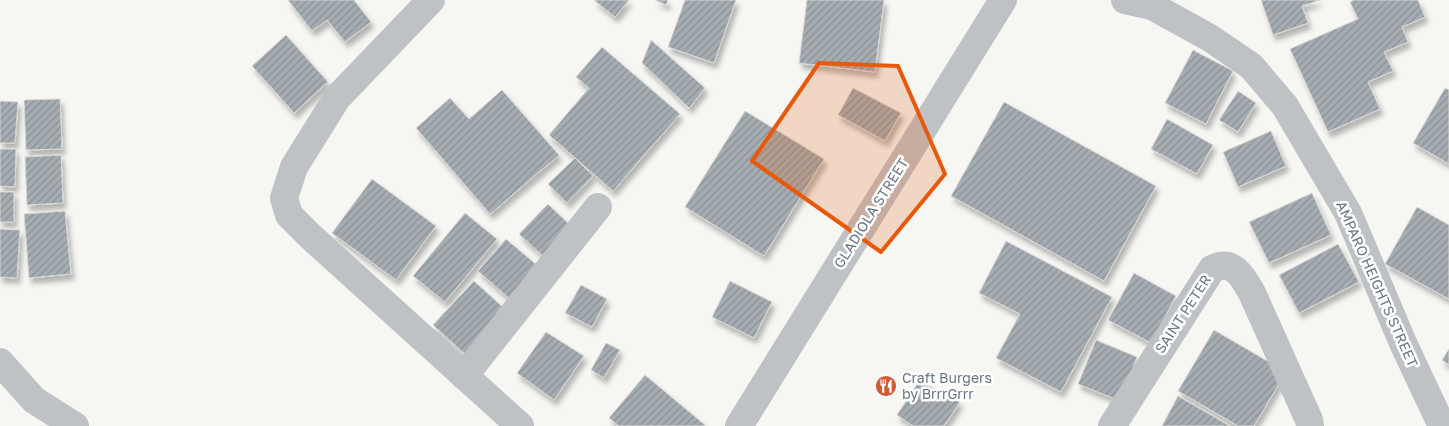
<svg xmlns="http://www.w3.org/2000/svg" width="1449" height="426" font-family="'Golos Text',sans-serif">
<defs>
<pattern id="building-hatch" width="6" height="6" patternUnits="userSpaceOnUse" patternTransform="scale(1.25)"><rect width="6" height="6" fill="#a6adb2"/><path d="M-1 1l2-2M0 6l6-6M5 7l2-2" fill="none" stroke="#8b9196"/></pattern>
<filter id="shadow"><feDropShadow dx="3" dy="5.5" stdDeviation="2.5" flood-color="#0004"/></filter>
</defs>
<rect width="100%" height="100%" fill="#f6f6f3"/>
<!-- building -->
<path fill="url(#building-hatch)" stroke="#d8d8d6" filter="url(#shadow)" d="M 288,0 L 354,0 L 371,22 L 345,42 L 327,20 L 312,31 Z
M 594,0 L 629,0 L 615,17 Z
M 655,0 L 668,0 L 666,5 Z
M 685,0 L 736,0 L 714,63 L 668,47 Z
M 807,0 L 884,0 L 875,72 L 799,63 Z
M 1261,0 L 1320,0 L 1302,6 L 1308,23 L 1273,35 Z
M 1354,0 L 1418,0 L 1425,17 L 1402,27 L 1408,42 L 1384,52 L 1393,71 L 1368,82 L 1380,109 L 1328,132 L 1290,49 L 1358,19 L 1350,2 Z
M 286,35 L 328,82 L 294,113 L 252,66 Z
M 651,40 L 705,88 L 689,108 L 642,63 Z
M 602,47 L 680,114 L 613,191 L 549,135 L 589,88 L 576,77 Z
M 1193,50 L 1233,71 L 1206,124 L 1165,103 Z
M 853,88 L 901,113 L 885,141 L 838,115 Z
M 1445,88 L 1449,90 L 1449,164 L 1413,143 Z
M 502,90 L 559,155 L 490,214 L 416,128 L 450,98 L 469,119 Z
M 1238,91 L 1256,103 L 1238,132 L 1219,120 Z
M 60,99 L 62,149 L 26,150 L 24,100 Z
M 0,101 L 18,102 L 15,143 L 0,143 Z
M 1004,102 L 1156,186 L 1104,281 L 951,196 Z
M 745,111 L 824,159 L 764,256 L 685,207 Z
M 1167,119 L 1213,145 L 1197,174 L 1151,149 Z
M 1271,131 L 1286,166 L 1238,187 L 1223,152 Z
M 0,149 L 16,149 L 15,187 L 0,186 Z
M 61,155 L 63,203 L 27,205 L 25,157 Z
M 575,158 L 593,176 L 567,203 L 548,184 Z
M 372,179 L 436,226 L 396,280 L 332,233 Z
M 0,192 L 14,192 L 14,222 L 0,222 Z
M 1312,193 L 1331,235 L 1269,263 L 1249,222 Z
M 548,204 L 573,228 L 544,257 L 519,234 Z
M 1417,207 L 1449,225 L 1449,299 L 1385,264 Z
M 65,211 L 71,274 L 29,278 L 24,214 Z
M 465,213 L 497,239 L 445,302 L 413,276 Z
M 0,229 L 20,230 L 17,278 L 0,277 Z
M 506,239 L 538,266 L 510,299 L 478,271 Z
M 1006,241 L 1112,297 L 1061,392 L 996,358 L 1020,314 L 979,293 Z
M 1338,244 L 1359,282 L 1299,313 L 1279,275 Z
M 1134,273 L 1176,296 L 1151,343 L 1108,320 Z
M 474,281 L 506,310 L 466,355 L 433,325 Z
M 730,281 L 772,302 L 754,338 L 712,317 Z
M 581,285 L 607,299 L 592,327 L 565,313 Z
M 1214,330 L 1286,372 L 1254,426 L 1238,426 L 1178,391 Z
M 546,332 L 584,356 L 554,400 L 517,373 Z
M 1096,340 L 1137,357 L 1120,401 L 1078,384 Z
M 606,343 L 620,350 L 604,378 L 591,370 Z
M 1449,349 L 1449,365 L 1442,360 Z
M 645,375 L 705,425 L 704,426 L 619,426 L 609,418 Z
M 919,381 L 960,402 L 944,426 L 913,426 L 897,415 Z
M 1178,396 L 1230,426 L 1162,426 Z"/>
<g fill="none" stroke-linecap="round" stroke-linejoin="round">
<!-- minor -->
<path stroke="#bec2c5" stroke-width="28" d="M 431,0 L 337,98 L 294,167 L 284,198 L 289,215 L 310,236 L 520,426
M 1125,0 L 1152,6 L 1210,38 L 1251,66 L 1285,106 L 1348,213 L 1403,343 L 1442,426
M 0,362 L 34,400 L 75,426
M 464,376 L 598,207
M 739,426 L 1003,0
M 1112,426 L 1212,269 C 1233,258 1243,277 1252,293 L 1309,420 L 1310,426"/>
</g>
<!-- marked area -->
<path fill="#e8590c" fill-opacity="0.2" stroke="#e8590c" stroke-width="4" stroke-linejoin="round" d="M 819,63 L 898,66 L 945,174 L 881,252 L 752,161 Z"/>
<!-- icons -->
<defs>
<g id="restaurant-disc" transform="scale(1.125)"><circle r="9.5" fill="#d45a35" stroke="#fff"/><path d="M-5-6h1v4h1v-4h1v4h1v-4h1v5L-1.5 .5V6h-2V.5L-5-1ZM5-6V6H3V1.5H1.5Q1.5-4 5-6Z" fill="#fff"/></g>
</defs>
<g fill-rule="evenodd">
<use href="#restaurant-disc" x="886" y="386"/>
</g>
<g text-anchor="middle" stroke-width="5" stroke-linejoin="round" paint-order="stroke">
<!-- street labels -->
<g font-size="14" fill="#687682" stroke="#fff">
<text transform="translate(871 213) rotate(-58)" y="5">GLADIOLA STREET</text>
<text transform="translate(1377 284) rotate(66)" y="5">AMPARO HEIGHTS STREET</text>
<text transform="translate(1183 314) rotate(-57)" y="5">SAINT PETER</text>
</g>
<!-- poi labels -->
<g font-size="14" fill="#687682" stroke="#fff" text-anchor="start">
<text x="902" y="383">Craft Burgers<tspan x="902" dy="16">by BrrrGrrr</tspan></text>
</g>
</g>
</svg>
